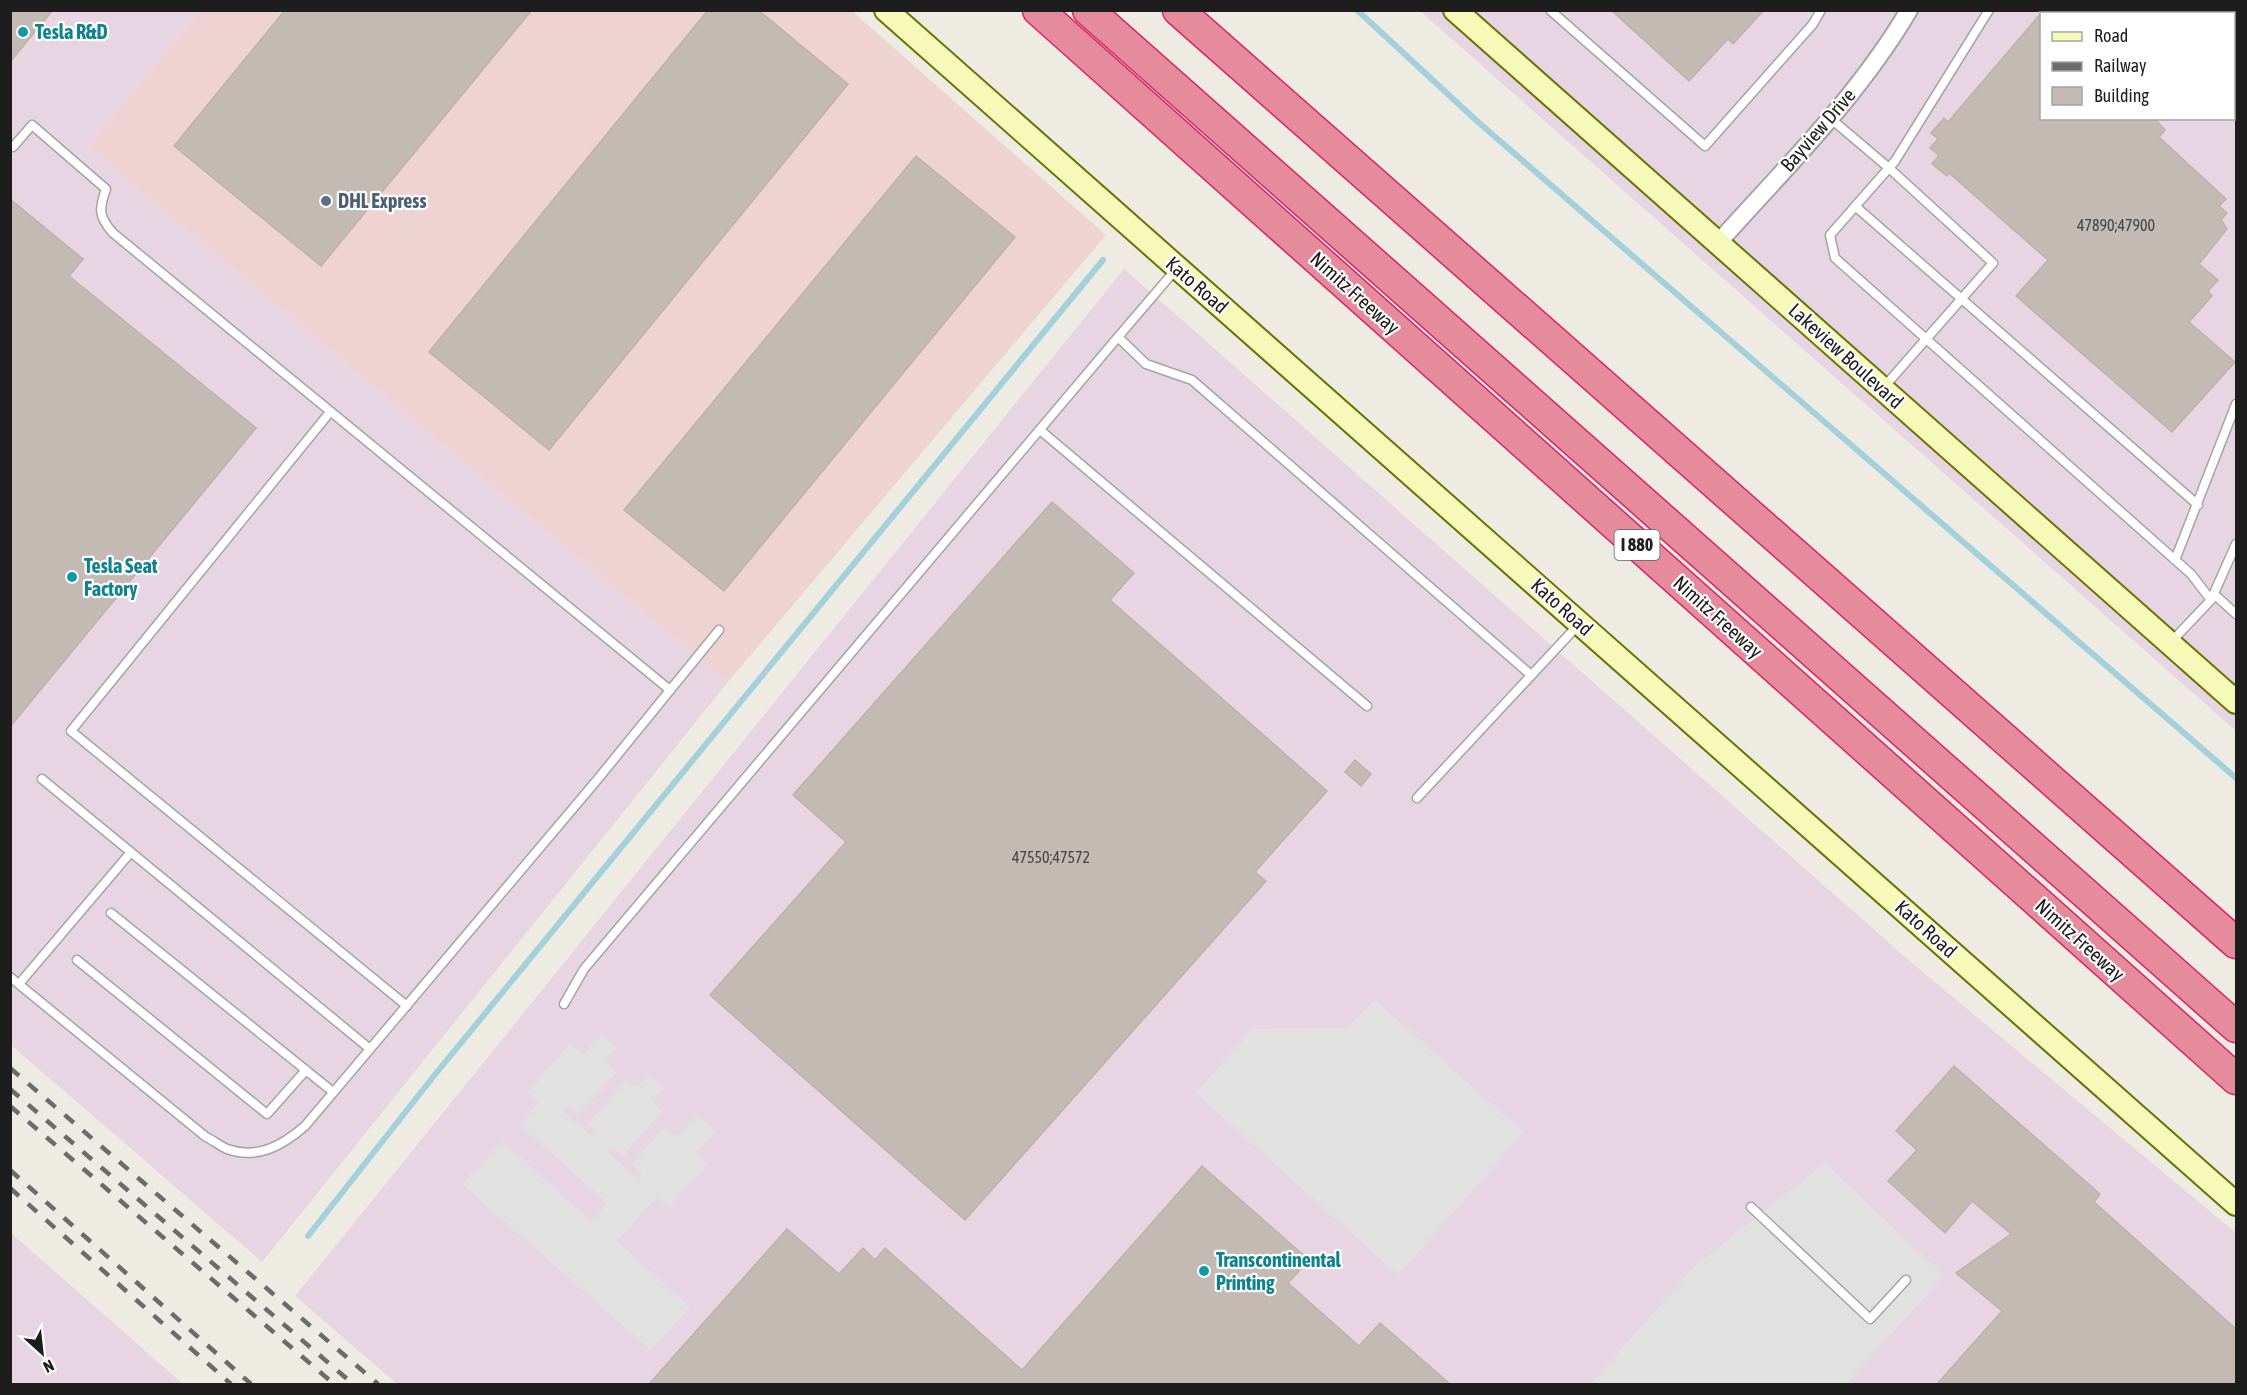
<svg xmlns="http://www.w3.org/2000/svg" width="2247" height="1395" font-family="'Asap Condensed',sans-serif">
<rect width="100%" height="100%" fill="#eeebe3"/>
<!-- commercial -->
<path fill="#efd3d2" d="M 200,11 L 852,11 L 1106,235 L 727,683 L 87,147 Z"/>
<!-- industrial -->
<path fill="#e7d5e4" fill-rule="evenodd" d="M 11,11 L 200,11 L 87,147 L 727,683 L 262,1262 L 11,1045 Z
M 1420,11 L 2236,11 L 2236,731 ZM 2042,14 L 2234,14 L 2234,118 L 2042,118 Z
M 1124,269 L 1912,963 L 2236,1233 L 2236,1384 L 397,1384 L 295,1296 Z
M 11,1233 L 183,1384 L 11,1384 Z"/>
<!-- parking -->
<path fill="#e1e1e1" d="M 1375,1000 L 1524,1133 L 1398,1275 L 1196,1093 L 1252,1029 L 1347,1028 Z
M 601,1035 L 616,1048 L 605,1062 L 617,1072 L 578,1115 L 567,1106 L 562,1110 L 591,1136 L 594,1136 L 596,1131 L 588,1123 L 626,1080 L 637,1087 L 648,1075 L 664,1088 L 653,1102 L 661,1112 L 623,1156 L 613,1148 L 609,1150 L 609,1153 L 637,1178 L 640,1178 L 641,1173 L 632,1164 L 665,1127 L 675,1136 L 678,1136 L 696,1115 L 715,1131 L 696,1154 L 707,1165 L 669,1208 L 657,1197 L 617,1241 L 690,1307 L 651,1350 L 462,1184 L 502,1141 L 591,1221 L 607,1203 L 520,1125 L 538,1103 L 527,1093 L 570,1043 L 584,1054 Z
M 1825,1163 L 1944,1276 L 1846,1384 L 1590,1384 L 1696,1265 Z"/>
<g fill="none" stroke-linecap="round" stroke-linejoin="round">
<!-- stream -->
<path stroke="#a4d0dc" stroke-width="6" d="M 1357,10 L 1478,122 L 2236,778
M 308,1236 L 433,1077 L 1103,260"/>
</g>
<!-- building -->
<path fill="#c3bab3" stroke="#c0b1a6" stroke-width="1.5" d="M 10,10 L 53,10 L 10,62 Z
M 285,10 L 532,10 L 321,266 L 174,146 Z
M 708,10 L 758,10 L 848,84 L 549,450 L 429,352 Z
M 1611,10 L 1764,10 L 1733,44 L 1728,39 L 1689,81 Z
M 2042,12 L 2042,118 L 2154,118 L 2165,130 L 2159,137 L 2226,199 L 2219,206 L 2227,213 L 2221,220 L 2227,229 L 2199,264 L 2218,280 L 2208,291 L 2212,296 L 2189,322 L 2235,362 L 2172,432 L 2016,296 L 2048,260 L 1949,173 L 1947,176 L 1932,164 L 1939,155 L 1930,148 L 1938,139 L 1931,133 L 1944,118 L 1948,122 Z
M 916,156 L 1015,237 L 724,591 L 624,510 Z
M 10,199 L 83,259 L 69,276 L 256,428 L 10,727 Z
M 1052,502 L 1134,573 L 1110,600 L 1327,791 L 1255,872 L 1266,881 L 965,1220 L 710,995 L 846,842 L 793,795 Z
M 1355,760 L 1371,774 L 1361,786 L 1345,772 Z
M 1954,1066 L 2100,1194 L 2094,1202 L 2236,1329 L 2236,1384 L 1937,1384 L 2002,1311 L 1956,1273 L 2011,1234 L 1972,1201 L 1945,1233 L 1888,1181 L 1917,1150 L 1896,1131 Z
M 1202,1166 L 1309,1260 L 1288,1283 L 1359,1346 L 1380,1323 L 1450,1384 L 649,1384 L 787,1229 L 839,1274 L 863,1248 L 875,1260 L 885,1248 L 1022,1370 Z"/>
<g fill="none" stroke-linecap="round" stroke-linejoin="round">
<!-- lane casing -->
<g stroke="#a4a4a4" stroke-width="11">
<path id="lane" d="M 1550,10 L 1705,146 L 1813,24 L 1821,10
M 1989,10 L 1895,161 L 1830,235 L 1835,258 L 2191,574 L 2211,600
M 2144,10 L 2151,14
M 2223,14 L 2224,10
M 2234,48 L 2236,50
M 1830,118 L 1889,168 L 1993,263 L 1884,387
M 13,147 L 32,125 L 106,189 C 99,209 98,216 113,233 L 670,690
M 1855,206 L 2198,505
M 1177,268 L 1118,337 L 1146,364 L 1192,380 L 1531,675
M 330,412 L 71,731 L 407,1006
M 1040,430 L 1367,706
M 2175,560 L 2236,404
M 2214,594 L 2236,614
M 2171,642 L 2211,600 L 2236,544
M 42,779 L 370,1049
M 1417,798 L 1580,623
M 111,913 L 333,1092
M 77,960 L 267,1114 L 306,1070
M 10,977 L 206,1137 C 213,1140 220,1146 227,1149 C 258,1160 283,1145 305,1126 L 597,780 L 719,630
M 19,984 L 131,852
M 564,1004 L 584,969 L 1118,337
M 1751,1207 L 1870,1319 L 1906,1280"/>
</g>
<!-- street casing -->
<g stroke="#a4a4a4" stroke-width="20">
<path id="street" d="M 1718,243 C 1784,169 1858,97 1909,10"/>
</g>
<!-- secondary casing -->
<g stroke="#687306" stroke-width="26">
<path id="secondary" d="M 886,10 L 2236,1204
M 1455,10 L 2236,702"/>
</g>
<!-- highway casing -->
<g stroke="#d72564" stroke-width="33">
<path id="highway" d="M 1038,10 L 2236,1079
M 1088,10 L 2236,1027
M 1178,10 L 2236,943"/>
</g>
<!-- lane -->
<use href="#lane" stroke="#fff" stroke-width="8"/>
<!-- street -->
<use href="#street" stroke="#fff" stroke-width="16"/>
<!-- secondary -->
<use href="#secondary" stroke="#f6f9b7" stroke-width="22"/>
<!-- highway -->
<use href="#highway" stroke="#e68b9d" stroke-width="30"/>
<!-- rail -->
<path stroke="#6b6b6b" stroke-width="4.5" stroke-dasharray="12 12" stroke-linecap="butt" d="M 10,1068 L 378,1384
M 10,1089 L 353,1384
M 10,1106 L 334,1384
M 10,1170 L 251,1384
M 10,1188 L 231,1384"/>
</g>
<!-- markers -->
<g fill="#0f9aa8" stroke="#fff" stroke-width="2">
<circle cx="23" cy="32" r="6"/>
<circle cx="72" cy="577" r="6"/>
<circle cx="1204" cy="1271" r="6"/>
</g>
<circle fill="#5c6f8a" stroke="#fff" stroke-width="2" cx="326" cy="201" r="6"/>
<g text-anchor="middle" stroke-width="4.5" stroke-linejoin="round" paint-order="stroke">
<!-- number labels -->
<g font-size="16" fill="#464442">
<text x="2116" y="231">47890;47900</text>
<text x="1051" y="863">47550;47572</text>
</g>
<!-- shield labels -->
<rect fill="#fff" stroke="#616161" stroke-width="1.5" x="1614.5" y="530" width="45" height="30" rx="4.5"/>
<g font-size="18" font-weight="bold" fill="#1d1d1d">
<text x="1637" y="551">I 880</text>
</g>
<!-- culture labels -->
<g font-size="20" font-weight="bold" fill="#0d838f" stroke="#fff" text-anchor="start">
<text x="35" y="39">Tesla R&amp;D</text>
<text x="84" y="573">Tesla Seat<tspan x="84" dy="23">Factory</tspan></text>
<text x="1216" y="1267">Transcontinental<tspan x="1216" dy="23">Printing</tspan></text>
</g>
<!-- street labels -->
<g font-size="20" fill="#1d1d1d" stroke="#fff">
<text transform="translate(1818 130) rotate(-49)" y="7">Bayview Drive</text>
<text transform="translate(1197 285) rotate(41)" y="7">Kato Road</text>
<text transform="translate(1355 293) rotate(42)" y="7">Nimitz Freeway</text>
<text transform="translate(1846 356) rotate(42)" y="7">Lakeview Boulevard</text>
<text transform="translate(1562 607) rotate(42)" y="7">Kato Road</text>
<text transform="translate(1718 617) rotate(42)" y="7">Nimitz Freeway</text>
<text transform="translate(1926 929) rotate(42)" y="7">Kato Road</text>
<text transform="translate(2080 940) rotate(42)" y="7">Nimitz Freeway</text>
</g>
<!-- service labels -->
<g font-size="20" font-weight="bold" fill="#4e5e75" stroke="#fff" text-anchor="start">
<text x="338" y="208">DHL Express</text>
</g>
</g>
<!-- border -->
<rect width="2247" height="1395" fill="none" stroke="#1d1d1d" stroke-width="24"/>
<!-- legend -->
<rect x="2040" y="12" width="195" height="108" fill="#ffffff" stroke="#a5a5a5" stroke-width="1.5"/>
<rect x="2052" y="32" width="30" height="9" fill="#f6f9b7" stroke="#a5a5a5" stroke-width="1.5"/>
<text x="2094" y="42" font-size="18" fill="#1d1d1d">Road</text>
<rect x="2052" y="62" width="30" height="9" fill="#6b6b6b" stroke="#a5a5a5" stroke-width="1.5"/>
<text x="2094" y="72" font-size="18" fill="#1d1d1d">Railway</text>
<rect x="2052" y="87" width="30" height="18" fill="#c3bab3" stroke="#a5a5a5" stroke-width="1.5"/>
<text x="2094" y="102" font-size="18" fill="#1d1d1d">Building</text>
<!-- north arrow -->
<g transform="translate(42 1353) rotate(153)" stroke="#ffffff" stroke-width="4.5" paint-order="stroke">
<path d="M0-4.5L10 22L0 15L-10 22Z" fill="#1d1d1d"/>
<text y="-9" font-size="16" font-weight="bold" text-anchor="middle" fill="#1d1d1d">N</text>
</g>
</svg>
